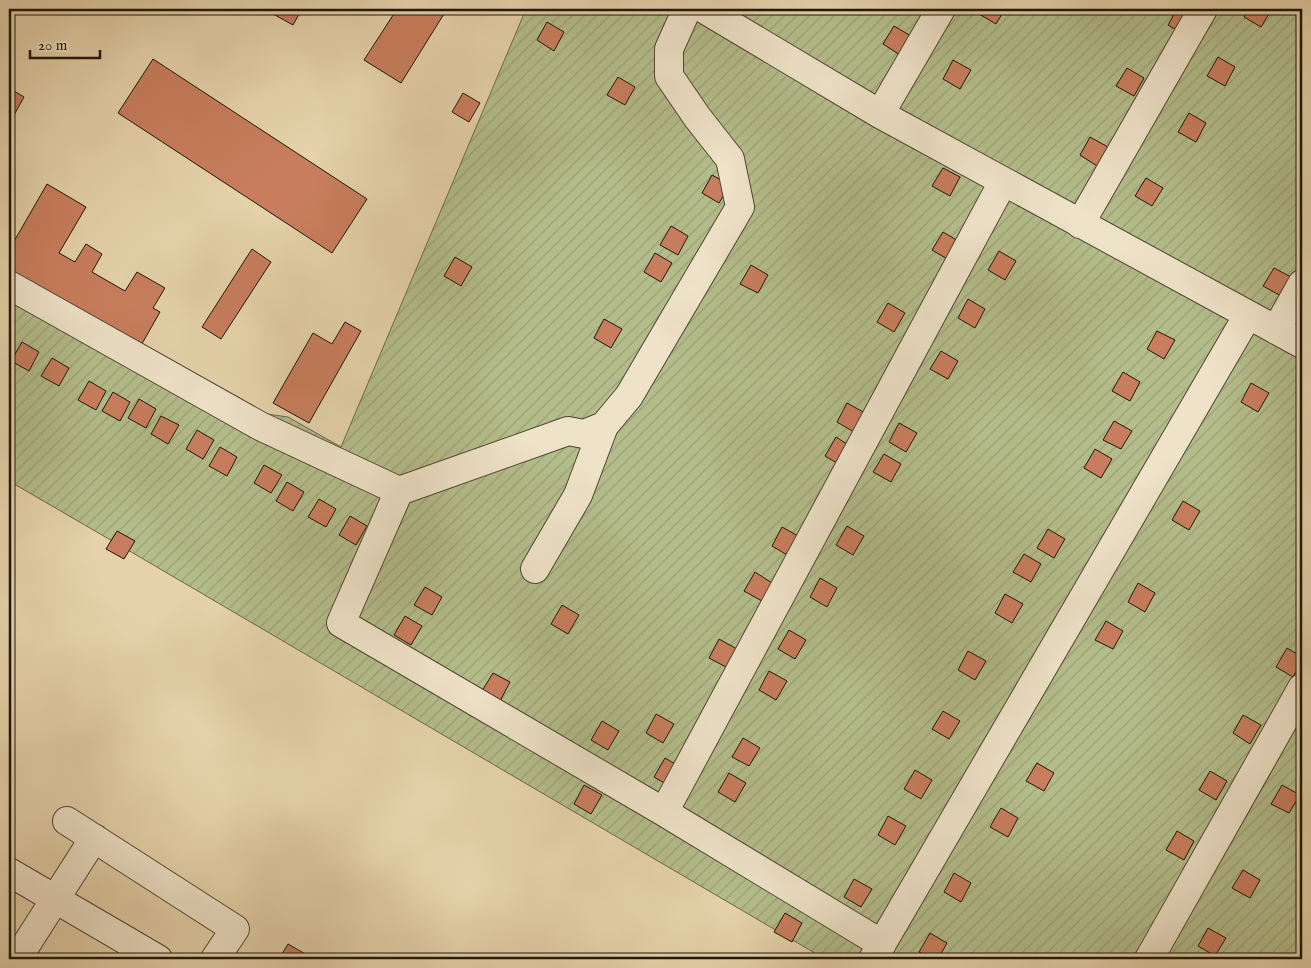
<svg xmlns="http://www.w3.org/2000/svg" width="1311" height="968" font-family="'IM FELL English',serif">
<defs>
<pattern id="garden-furrows" width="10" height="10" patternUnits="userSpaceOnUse" patternTransform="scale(1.25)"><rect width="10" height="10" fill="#b3bc8a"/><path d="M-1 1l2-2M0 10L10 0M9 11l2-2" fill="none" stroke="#9aa176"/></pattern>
</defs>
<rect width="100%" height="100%" fill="#e5d2aa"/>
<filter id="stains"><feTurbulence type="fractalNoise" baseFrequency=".004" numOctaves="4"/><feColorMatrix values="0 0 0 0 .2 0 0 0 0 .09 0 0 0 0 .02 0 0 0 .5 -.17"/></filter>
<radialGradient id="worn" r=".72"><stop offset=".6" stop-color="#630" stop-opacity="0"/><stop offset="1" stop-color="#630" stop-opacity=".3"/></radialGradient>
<!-- garden -->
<path fill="url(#garden-furrows)" stroke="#68694a" d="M 526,9 L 1302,9 L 1302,959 L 825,959 L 133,553 L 9,481 L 9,278 L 142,353 L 170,359 L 253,412 L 288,417 L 341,447 Z"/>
<!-- building -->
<path fill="#c87e5e" stroke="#1e160a" d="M 264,9 L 302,9 L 293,25 Z
M 397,9 L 447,9 L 401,83 L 364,60 Z
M 981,9 L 1005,9 L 996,24 L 979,14 Z
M 1177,9 L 1183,9 L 1195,16 L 1185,35 L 1168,25 Z
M 1249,9 L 1272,9 L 1261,27 L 1244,17 Z
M 547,22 L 564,32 L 554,51 L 537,40 Z
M 894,26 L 911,36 L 900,55 L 883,44 Z
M 1218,57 L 1235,67 L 1225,86 L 1207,76 Z
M 153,59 L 367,199 L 332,253 L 118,113 Z
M 953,60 L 971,70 L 960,89 L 943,79 Z
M 1127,68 L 1144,78 L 1134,96 L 1116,86 Z
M 618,77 L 635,87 L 625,105 L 607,95 Z
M 9,88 L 24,97 L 9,124 Z
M 463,93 L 480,103 L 469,122 L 452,112 Z
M 1189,113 L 1206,123 L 1196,142 L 1178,132 Z
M 1090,137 L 1108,147 L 1097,166 L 1080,155 Z
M 943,168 L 960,177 L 950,196 L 932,186 Z
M 712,175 L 730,185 L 719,203 L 702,193 Z
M 1146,178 L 1163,188 L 1152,206 L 1135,196 Z
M 47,184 L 86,207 L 59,253 L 75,262 L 86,244 L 102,254 L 92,272 L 125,291 L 137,272 L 165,288 L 153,308 L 160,312 L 139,349 L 9,273 L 9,250 Z
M 671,226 L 688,236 L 678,255 L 660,245 Z
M 943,232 L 960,242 L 949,260 L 932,250 Z
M 252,249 L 271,262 L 221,339 L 202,327 Z
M 999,251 L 1016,261 L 1005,280 L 988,270 Z
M 655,253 L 672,263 L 661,282 L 644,272 Z
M 455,257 L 472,267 L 461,286 L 444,276 Z
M 751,265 L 768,275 L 758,293 L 740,284 Z
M 1274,268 L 1291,277 L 1281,296 L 1263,286 Z
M 968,299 L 985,309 L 975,328 L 958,318 Z
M 888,303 L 905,313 L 894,332 L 877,322 Z
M 604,319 L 622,329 L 611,348 L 594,338 Z
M 345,322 L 361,331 L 309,423 L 273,403 L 313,333 L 332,344 Z
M 1157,331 L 1175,340 L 1164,359 L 1147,349 Z
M 22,342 L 39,352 L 29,371 L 11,361 Z
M 941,351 L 958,361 L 948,379 L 930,369 Z
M 52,358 L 69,368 L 59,386 L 41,376 Z
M 1123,372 L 1140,382 L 1130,401 L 1112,391 Z
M 89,381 L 106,391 L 96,410 L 78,400 Z
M 1251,383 L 1269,393 L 1258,412 L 1241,402 Z
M 113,392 L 130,402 L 120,421 L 102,411 Z
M 139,399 L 156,409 L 146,428 L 128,418 Z
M 847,403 L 865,413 L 854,432 L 837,422 Z
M 161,416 L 179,425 L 168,444 L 151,434 Z
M 1114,421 L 1132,431 L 1121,449 L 1103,440 Z
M 899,423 L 917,433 L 906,452 L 889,442 Z
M 197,430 L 214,440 L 203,459 L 186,449 Z
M 836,437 L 853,448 L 842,466 L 825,456 Z
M 220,447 L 237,457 L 227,476 L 209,466 Z
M 1095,449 L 1112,459 L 1101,478 L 1084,468 Z
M 884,454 L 901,464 L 891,482 L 873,472 Z
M 264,465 L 282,475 L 271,493 L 254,483 Z
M 287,482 L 304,492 L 293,511 L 276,501 Z
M 319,499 L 336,509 L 326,527 L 308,517 Z
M 1183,501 L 1200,511 L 1189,530 L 1172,520 Z
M 350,516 L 367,526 L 356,545 L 339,535 Z
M 847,526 L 864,536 L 853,555 L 836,545 Z
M 782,527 L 800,537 L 789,556 L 772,546 Z
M 1048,529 L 1065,539 L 1054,558 L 1037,548 Z
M 117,531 L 135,541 L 124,559 L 106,549 Z
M 1024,554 L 1041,564 L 1031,582 L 1013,572 Z
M 755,572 L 772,583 L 762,601 L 744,591 Z
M 820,578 L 837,588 L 827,607 L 810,597 Z
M 1138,583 L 1155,593 L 1145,612 L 1128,602 Z
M 425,587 L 442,597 L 432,615 L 414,605 Z
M 1005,594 L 1023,604 L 1012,623 L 995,613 Z
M 562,605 L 579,615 L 568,634 L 551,624 Z
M 405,616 L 422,626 L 411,645 L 394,635 Z
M 1106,621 L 1123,631 L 1113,649 L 1095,640 Z
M 789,630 L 806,640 L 795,659 L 778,649 Z
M 719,639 L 737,649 L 726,667 L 709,658 Z
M 1287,648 L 1302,657 L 1302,661 L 1293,677 L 1276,667 Z
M 968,651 L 986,661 L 975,680 L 958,670 Z
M 769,671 L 787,681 L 776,700 L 759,690 Z
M 493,673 L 510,682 L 500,701 L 482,691 Z
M 943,711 L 960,721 L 949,739 L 932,729 Z
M 656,714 L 674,724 L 663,743 L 646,733 Z
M 1243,715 L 1261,725 L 1250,744 L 1233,733 Z
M 602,721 L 619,731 L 608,750 L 591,740 Z
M 743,738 L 760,748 L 749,766 L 732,757 Z
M 665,758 L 682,768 L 671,787 L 654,777 Z
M 1037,763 L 1054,773 L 1044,791 L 1026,781 Z
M 915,770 L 932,780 L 921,799 L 904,789 Z
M 1210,771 L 1227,781 L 1216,800 L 1199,790 Z
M 729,773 L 746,783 L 735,802 L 718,792 Z
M 584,785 L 602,795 L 591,814 L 574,804 Z
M 1282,785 L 1300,795 L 1289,813 L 1271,804 Z
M 1001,808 L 1018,818 L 1008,837 L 990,827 Z
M 888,816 L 906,826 L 895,845 L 878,835 Z
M 1177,831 L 1194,841 L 1184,860 L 1166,850 Z
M 1243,870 L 1260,880 L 1250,898 L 1232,888 Z
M 954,873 L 971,883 L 961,902 L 944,892 Z
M 854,879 L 872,889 L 861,907 L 844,897 Z
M 785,913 L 802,923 L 792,942 L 774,932 Z
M 1208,928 L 1226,938 L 1215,956 L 1198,946 Z
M 930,933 L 947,943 L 938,959 L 932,959 L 919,952 Z
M 288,944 L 309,956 L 308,959 L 279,959 Z"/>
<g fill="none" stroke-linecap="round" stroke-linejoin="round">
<!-- minor casing -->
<g stroke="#504532" stroke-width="30">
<path id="minor" d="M 704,9 L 880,114 L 1302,344
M 880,114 L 941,9
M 1080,224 L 1203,9
M 9,285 L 260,426 L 399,491 L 568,431 L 584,434 L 604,426 L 629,396 L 740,207 L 730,159 L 697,117 L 669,76 L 669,49 L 687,9
M 1276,330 L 1302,284
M 399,491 L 341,623 L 664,812 L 882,944
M 535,569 L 578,495 L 604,426
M 664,812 L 1003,182
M 67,821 L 235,929 L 215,959
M 9,872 L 158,959
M 17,959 L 94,838
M 873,959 L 1248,315
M 1149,959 L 1302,688"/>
</g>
<!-- minor -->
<use href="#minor" stroke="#eee2c8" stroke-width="28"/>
</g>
<!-- margin -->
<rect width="1311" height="968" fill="none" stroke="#e5d2aa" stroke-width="30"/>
<rect x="10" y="10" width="1291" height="948" fill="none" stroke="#1e160a" stroke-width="2.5"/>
<rect x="15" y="15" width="1281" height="938" fill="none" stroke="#1e160a"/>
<!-- scale -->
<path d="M30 50v8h70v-8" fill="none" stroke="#1e160a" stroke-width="2.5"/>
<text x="38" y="50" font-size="15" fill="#1e160a" stroke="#eee2c8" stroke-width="4" paint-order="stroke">20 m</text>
<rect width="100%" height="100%" filter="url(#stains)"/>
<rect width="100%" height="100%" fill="url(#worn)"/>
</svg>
